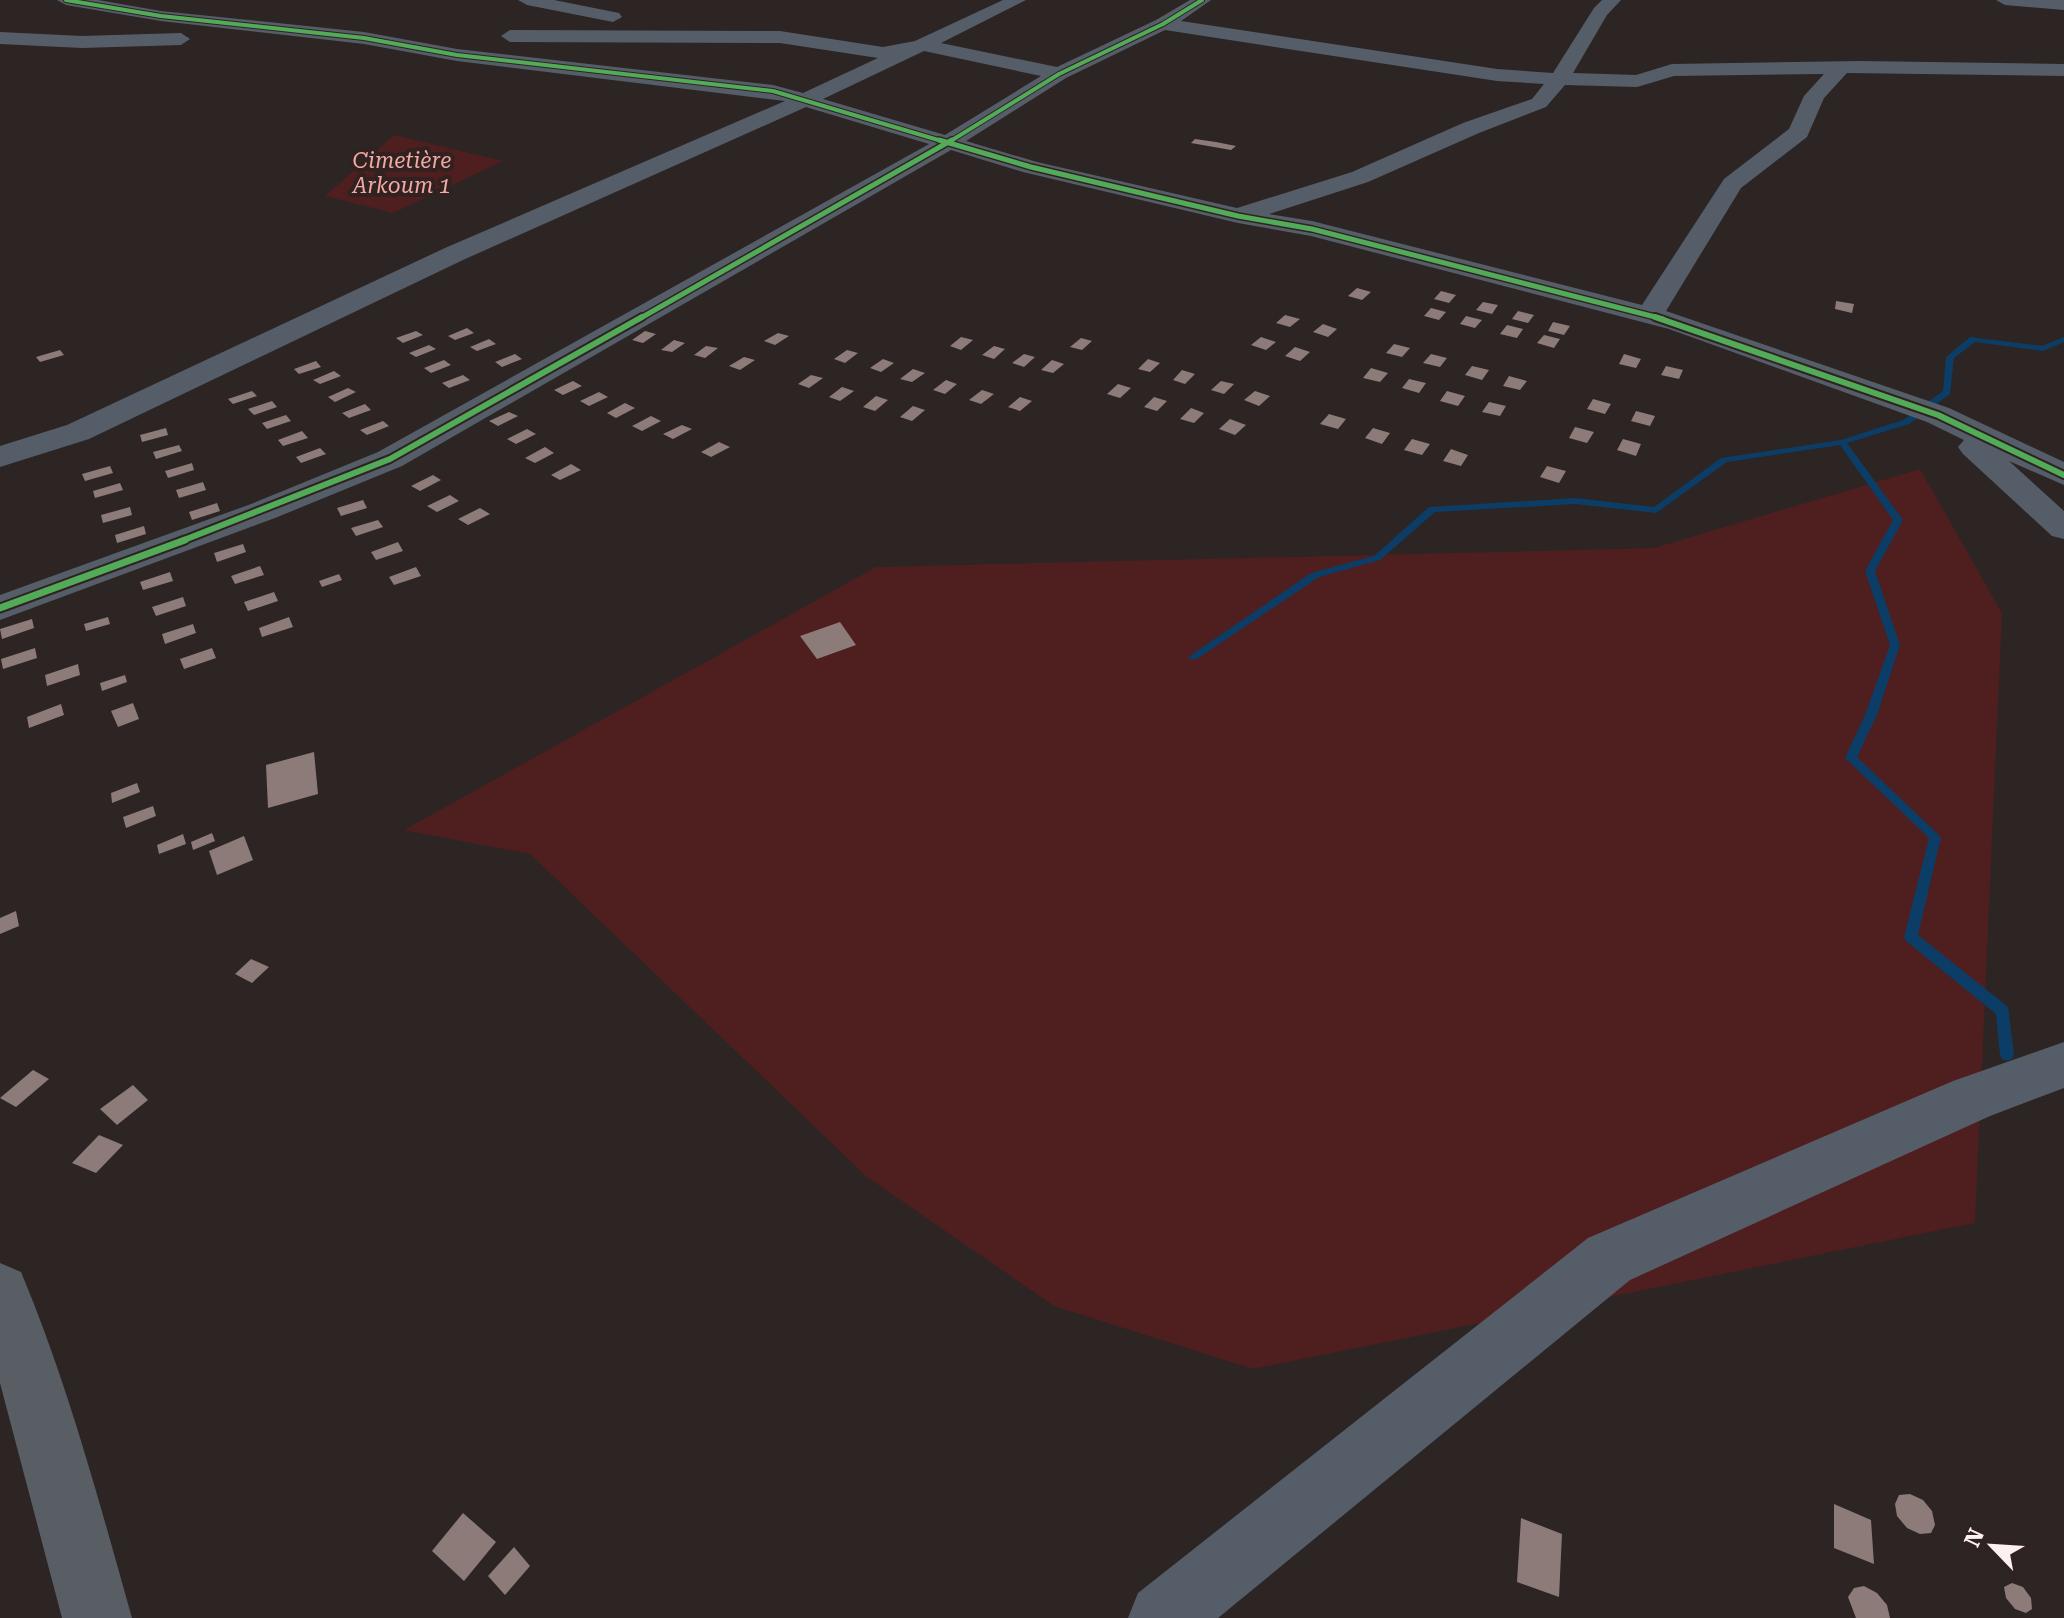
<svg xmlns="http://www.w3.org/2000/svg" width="2064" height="1618" font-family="'Roboto Serif',serif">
<rect width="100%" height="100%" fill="#2c2524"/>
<!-- green -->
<path fill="#4f1e1e" d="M 394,135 L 503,161 L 393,213 L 325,196 Z
M 1920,469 L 2002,613 L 1975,1223 L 1253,1369 L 1054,1306 L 867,1177 L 530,854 L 404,830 L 876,567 L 1654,548 Z"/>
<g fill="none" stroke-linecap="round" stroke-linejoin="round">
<!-- stream -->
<path fill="#0c3d66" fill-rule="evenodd" d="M 1970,337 L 2042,346 L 2064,337 L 2064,342 L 2043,351 L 1975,342 L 1954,358 L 1950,394 L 1909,424 L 1847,443 L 1903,520 L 1875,571 L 1900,645 L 1877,715 L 1857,757 L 1941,837 L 1918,935 L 2008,1007 L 2014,1055 L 2012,1059 L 2007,1061 L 2002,1059 L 2000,1055 L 1996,1014 L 1906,941 L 1904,937 L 1929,838 L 1845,758 L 1865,715 L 1890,645 L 1865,571 L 1893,520 L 1840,445 L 1727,462 L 1656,513 L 1575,504 L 1435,512 L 1380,560 L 1319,577 L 1197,659 L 1189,659 L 1188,657 L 1311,573 L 1374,556 L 1429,507 L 1575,498 L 1654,507 L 1721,458 L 1841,440 L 1903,420 L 1943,391 L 1946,357 Z"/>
</g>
<!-- building -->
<path fill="#8d7b79" d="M 1195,139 L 1216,142 L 1236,146 L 1231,150 L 1191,143 Z
M 1357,288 L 1371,292 L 1362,300 L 1348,296 Z
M 1441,291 L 1456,295 L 1449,303 L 1434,299 Z
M 1836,301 L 1854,304 L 1852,313 L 1835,309 Z
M 1483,302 L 1498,305 L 1492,314 L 1476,310 Z
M 1431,308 L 1446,312 L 1439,320 L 1424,316 Z
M 1518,311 L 1534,315 L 1528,323 L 1512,319 Z
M 1285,315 L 1300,319 L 1290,327 L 1276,323 Z
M 1466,316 L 1482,320 L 1475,328 L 1460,324 Z
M 1553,322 L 1570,326 L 1564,335 L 1548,331 Z
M 1323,324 L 1337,329 L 1328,337 L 1313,332 Z
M 1507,325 L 1523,329 L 1517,338 L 1500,334 Z
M 467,328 L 474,333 L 455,340 L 448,336 Z
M 416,331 L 423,335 L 403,343 L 396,338 Z
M 645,331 L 656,334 L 643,343 L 632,340 Z
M 778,333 L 789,336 L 775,345 L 764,341 Z
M 1544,335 L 1560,339 L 1554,348 L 1537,343 Z
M 961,337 L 973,340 L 961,350 L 950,346 Z
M 1261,337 L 1276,342 L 1266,350 L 1251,345 Z
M 1081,338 L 1092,341 L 1082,350 L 1070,347 Z
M 489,339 L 496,344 L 477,351 L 470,347 Z
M 674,340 L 685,343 L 672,352 L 661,350 Z
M 1394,344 L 1410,348 L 1402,357 L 1386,353 Z
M 429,345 L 436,349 L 416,357 L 409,353 Z
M 706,346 L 718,348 L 705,358 L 694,355 Z
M 994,346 L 1005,349 L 994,359 L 982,355 Z
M 1295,347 L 1310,352 L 1300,361 L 1285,356 Z
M 60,350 L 64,355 L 40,362 L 36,357 Z
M 847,350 L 858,353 L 845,363 L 834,359 Z
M 515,354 L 522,359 L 502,367 L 495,362 Z
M 1024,354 L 1035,357 L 1024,367 L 1012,363 Z
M 1431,354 L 1447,358 L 1440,367 L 1423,363 Z
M 1624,354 L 1641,359 L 1636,368 L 1619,364 Z
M 744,357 L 755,360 L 740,370 L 729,366 Z
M 883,359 L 894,363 L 881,372 L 870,368 Z
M 1148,359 L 1160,363 L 1150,372 L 1138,369 Z
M 444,360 L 451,365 L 431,373 L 424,368 Z
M 1052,360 L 1064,364 L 1053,373 L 1041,370 Z
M 316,361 L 321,367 L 299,374 L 294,369 Z
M 1472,366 L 1489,370 L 1482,380 L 1465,375 Z
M 1666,366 L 1683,370 L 1679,379 L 1661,375 Z
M 1371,368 L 1388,373 L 1380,382 L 1363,378 Z
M 913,369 L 925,373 L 912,382 L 900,379 Z
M 1182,370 L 1195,374 L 1185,384 L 1173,380 Z
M 334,371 L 341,376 L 320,384 L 313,380 Z
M 463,375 L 470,380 L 449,388 L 442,383 Z
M 811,375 L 823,378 L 809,388 L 798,384 Z
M 1509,376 L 1527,381 L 1520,390 L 1503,386 Z
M 1409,379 L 1426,383 L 1419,393 L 1402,388 Z
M 946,380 L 957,384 L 945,394 L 933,390 Z
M 573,381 L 582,386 L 563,395 L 554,390 Z
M 1221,381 L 1234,384 L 1224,394 L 1211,390 Z
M 1118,384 L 1131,388 L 1120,398 L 1107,394 Z
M 842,387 L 854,391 L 840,401 L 829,397 Z
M 348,388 L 356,392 L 335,402 L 328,397 Z
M 982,390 L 994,394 L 981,404 L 969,400 Z
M 252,391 L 257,396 L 233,404 L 228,399 Z
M 1255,391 L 1270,396 L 1259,406 L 1244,400 Z
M 1447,391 L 1465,396 L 1458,406 L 1440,401 Z
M 599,392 L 608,397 L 589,406 L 580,401 Z
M 876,396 L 888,400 L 875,411 L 863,407 Z
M 1020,397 L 1032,401 L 1020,411 L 1008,407 Z
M 1154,397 L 1167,401 L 1157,411 L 1144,407 Z
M 1593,399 L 1611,404 L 1605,414 L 1587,409 Z
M 272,401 L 277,407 L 254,415 L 248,409 Z
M 1489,402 L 1506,406 L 1500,416 L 1482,412 Z
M 625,403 L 635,408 L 616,418 L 607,413 Z
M 365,404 L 371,410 L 349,418 L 342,413 Z
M 913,406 L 925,410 L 912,421 L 900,417 Z
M 1191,408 L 1204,413 L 1194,423 L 1180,419 Z
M 1636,411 L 1655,416 L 1650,426 L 1631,421 Z
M 509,412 L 518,416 L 498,426 L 489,421 Z
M 1329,414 L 1346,419 L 1338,429 L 1320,424 Z
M 286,415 L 291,421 L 267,429 L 262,423 Z
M 651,416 L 661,421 L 642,431 L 632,426 Z
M 1230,419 L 1246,425 L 1235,435 L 1219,429 Z
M 383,421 L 389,426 L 367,435 L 360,430 Z
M 682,425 L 692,429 L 673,439 L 663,434 Z
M 1575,427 L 1594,432 L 1587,443 L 1569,438 Z
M 166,428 L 168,435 L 142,442 L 140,435 Z
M 1373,428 L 1390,433 L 1382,444 L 1365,438 Z
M 527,429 L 536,434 L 516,444 L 507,439 Z
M 302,431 L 308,438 L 283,446 L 278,440 Z
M 1412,439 L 1430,444 L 1422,455 L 1404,450 Z
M 1623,439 L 1641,444 L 1636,456 L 1617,450 Z
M 719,442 L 730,447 L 711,457 L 701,452 Z
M 179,445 L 182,451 L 156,459 L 153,452 Z
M 545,447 L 554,453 L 535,463 L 525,458 Z
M 320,448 L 326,454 L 301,463 L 296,457 Z
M 1451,449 L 1468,455 L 1461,466 L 1443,461 Z
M 192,463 L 194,470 L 168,478 L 165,471 Z
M 571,464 L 581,470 L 560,480 L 551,475 Z
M 110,466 L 113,473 L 85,481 L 82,474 Z
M 1547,466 L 1566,471 L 1559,483 L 1540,477 Z
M 433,475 L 441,480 L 420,491 L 411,486 Z
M 203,482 L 206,490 L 179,498 L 176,490 Z
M 120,483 L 123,490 L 95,498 L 93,491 Z
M 450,495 L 459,501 L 437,512 L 427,506 Z
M 363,500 L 367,508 L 341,516 L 337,508 Z
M 217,503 L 220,511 L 192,520 L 189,512 Z
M 130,507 L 132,515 L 103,523 L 101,515 Z
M 480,508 L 490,514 L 468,525 L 458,519 Z
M 378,520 L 383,527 L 356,536 L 351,528 Z
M 144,526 L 146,534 L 117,543 L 115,535 Z
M 398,542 L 403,551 L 376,560 L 371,552 Z
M 243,544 L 246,552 L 217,562 L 214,553 Z
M 260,566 L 264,575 L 235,584 L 231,576 Z
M 416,567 L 421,576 L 394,585 L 389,577 Z
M 170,572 L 173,581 L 143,590 L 140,582 Z
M 339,574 L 342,580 L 322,587 L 319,581 Z
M 274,592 L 278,601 L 248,611 L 244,602 Z
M 183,597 L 186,606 L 156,616 L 152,607 Z
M 108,617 L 110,624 L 86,631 L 84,624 Z
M 289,617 L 293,627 L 262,637 L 259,628 Z
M 32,619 L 34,628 L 2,639 L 0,629 Z
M 840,622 L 856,645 L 817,659 L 800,636 Z
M 193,624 L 196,633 L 165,644 L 162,634 Z
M 35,648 L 37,658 L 3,669 L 1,659 Z
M 212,648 L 216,658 L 184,669 L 180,659 Z
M 78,664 L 80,675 L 47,686 L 45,675 Z
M 125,675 L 127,682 L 102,691 L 100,683 Z
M 133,703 L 139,719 L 118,727 L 111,711 Z
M 61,704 L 64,715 L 29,728 L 27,717 Z
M 314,752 L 318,794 L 268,808 L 266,765 Z
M 137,783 L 140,792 L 112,803 L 111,793 Z
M 153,806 L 156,816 L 126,828 L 123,817 Z
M 212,833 L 215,841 L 193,850 L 191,842 Z
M 183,834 L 186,844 L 159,854 L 157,845 Z
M 244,836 L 253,860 L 217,875 L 209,851 Z
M 16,911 L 19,926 L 0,934 L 0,918 Z
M 251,959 L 269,967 L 252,983 L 235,974 Z
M 33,1070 L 49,1079 L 16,1107 L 0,1098 Z
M 133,1085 L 148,1100 L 117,1125 L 100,1109 Z
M 99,1135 L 123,1145 L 96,1173 L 72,1163 Z
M 1910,1494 L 1923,1500 L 1932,1511 L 1935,1525 L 1931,1533 L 1920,1534 L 1907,1528 L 1897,1516 L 1895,1504 L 1899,1495 Z
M 1834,1504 L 1871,1520 L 1874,1564 L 1834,1548 Z
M 463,1513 L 496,1542 L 464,1581 L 432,1551 Z
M 1521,1518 L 1562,1534 L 1559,1597 L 1517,1582 Z
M 514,1547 L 530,1566 L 505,1595 L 488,1576 Z
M 2012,1583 L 2023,1587 L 2031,1598 L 2032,1609 L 2026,1613 L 2015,1609 L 2006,1598 L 2004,1587 Z
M 1864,1586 L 1877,1593 L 1887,1605 L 1890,1618 L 1856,1618 L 1848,1597 L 1854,1588 Z"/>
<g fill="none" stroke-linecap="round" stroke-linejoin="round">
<!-- minor -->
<path fill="#555e68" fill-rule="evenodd" d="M 57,0 L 98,0 L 161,11 L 364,32 L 457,49 L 773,85 L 803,93 L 878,58 L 780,43 L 510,42 L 501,36 L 510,30 L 780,31 L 883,47 L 915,41 L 1003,0 L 1026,0 L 941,43 L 1057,67 L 1156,20 L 1190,0 L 1211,0 L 1181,21 L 1497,69 L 1553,73 L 1594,8 L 1602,0 L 1621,0 L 1607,15 L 1573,73 L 1636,75 L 1672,64 L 1860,61 L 2064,64 L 2064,76 L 1847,73 L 1824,98 L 1807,137 L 1741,188 L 1666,311 L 1949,408 L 2064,462 L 2064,485 L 2009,461 L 2064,511 L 2064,539 L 2052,536 L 1963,454 L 1958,447 L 1964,440 L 1927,422 L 1669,329 L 1311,236 L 1238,223 L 1023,172 L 951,150 L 402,466 L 275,518 L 0,620 L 0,595 L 251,504 L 378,452 L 929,144 L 806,107 L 463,260 L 89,439 L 0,467 L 0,446 L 67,425 L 445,248 L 785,101 L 457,61 L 364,44 L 161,21 L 66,5 ZM 1165,30 L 1497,81 L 1544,84 L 1532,99 L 1463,123 L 1352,172 L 1237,208 L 1037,162 L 966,141 L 1066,78 ZM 924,51 L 1041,76 L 945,135 L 823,99 ZM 1824,74 L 1804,96 L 1789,129 L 1724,179 L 1642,305 L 1312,221 L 1269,214 L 1368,182 L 1479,133 L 1546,107 L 1565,85 L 1637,87 L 1674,76 Z
M 518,0 L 554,0 L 619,13 L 622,17 L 613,22 L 527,5 Z
M 1996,0 L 2064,0 L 2064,10 L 2005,5 Z
M 0,32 L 82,36 L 181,33 L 190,39 L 181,45 L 82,48 L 0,44 Z
M 2064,1042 L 2064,1088 L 1990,1116 L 1630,1280 L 1218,1618 L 1128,1618 L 1138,1593 L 1588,1238 L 1953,1081 Z"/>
<!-- major -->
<path fill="#595e65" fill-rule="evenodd" d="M 0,1263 L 21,1272 C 68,1384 99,1501 132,1618 L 62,1618 L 0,1383 Z"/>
<!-- cycleway-far3 casing -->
<g stroke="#302221" stroke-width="6">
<path id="cycleway-far3" d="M 66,0 L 161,16 L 364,38 L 457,55 L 773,91 L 945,142
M 949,142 L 1059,74 L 1163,24 L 1202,0"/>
</g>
<!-- cycleway-far2 casing -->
<g stroke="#302221" stroke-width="8">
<path id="cycleway-far2" d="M 939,140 L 1031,167 L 1238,216 L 1312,229 L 1663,319
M 639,319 L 952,140"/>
</g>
<!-- cycleway-far1 casing -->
<g stroke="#302221" stroke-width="10">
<path id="cycleway-far1" d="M 1655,317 L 1938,415 L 2064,475
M 179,542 L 390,459 L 642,317"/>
</g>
<!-- cycleway casing -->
<g stroke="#302221" stroke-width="11">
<path id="cycleway" d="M 0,608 L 185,540"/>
</g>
<!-- cycleway-far3 -->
<use href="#cycleway-far3" stroke="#51ab58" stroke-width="4"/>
<!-- cycleway-far2 -->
<use href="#cycleway-far2" stroke="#51ab58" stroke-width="5"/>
<!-- cycleway-far1 -->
<use href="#cycleway-far1" stroke="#51ab58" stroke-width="6"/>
<!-- cycleway -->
<use href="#cycleway" stroke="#51ab58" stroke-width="7"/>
</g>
<g text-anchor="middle" stroke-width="8" stroke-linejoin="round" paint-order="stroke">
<!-- far-park labels -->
<g font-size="22" font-style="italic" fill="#f2a8a3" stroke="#302221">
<text x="402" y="168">Cimetière<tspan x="402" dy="25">Arkoum 1</tspan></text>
</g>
</g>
<!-- north arrow -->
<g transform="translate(1992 1546) rotate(295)" stroke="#302221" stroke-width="6" paint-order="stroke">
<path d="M0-6L14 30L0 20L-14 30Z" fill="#fcf1f1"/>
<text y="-12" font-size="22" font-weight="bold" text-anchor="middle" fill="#fcf1f1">N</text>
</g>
</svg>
